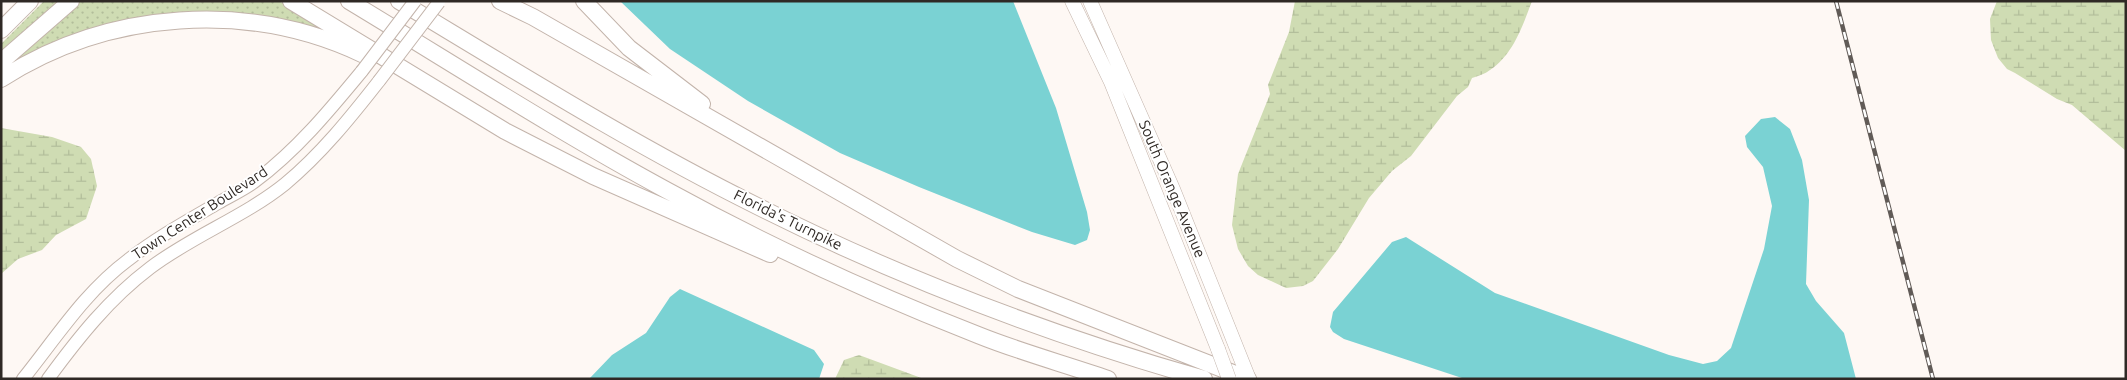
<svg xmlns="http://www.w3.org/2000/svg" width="2127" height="380" font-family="Ubuntu,sans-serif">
<defs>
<pattern id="grass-dots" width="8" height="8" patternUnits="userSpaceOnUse" patternTransform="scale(1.25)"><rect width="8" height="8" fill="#cfdcb3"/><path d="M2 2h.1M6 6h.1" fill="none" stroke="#b2bd9a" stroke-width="1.8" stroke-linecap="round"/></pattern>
<pattern id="wetland-marsh" width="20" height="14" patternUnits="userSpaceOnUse" patternTransform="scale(1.25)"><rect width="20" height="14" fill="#cfdcb3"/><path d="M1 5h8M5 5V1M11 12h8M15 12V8" fill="none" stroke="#b2bd9a"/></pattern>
</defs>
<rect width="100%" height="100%" fill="#fef8f4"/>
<!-- grass -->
<path fill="url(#grass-dots)" d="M 44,1 L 58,1 L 1,55 L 1,44 Z
M 76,1 L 279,1 L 342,38 L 192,13 L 24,59 L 6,66 Z"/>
<!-- wetland -->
<path fill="url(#wetland-marsh)" d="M 1295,1 L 1532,1 C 1523,25 1513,55 1490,70 C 1485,74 1478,76 1472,78 L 1468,87 L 1457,96 L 1411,156 L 1392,171 L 1369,198 L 1338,249 L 1313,281 L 1303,286 L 1286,288 L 1258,275 L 1248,266 L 1238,249 L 1232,225 L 1238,174 L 1270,94 L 1268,85 L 1289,32 Z
M 1997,1 L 2126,1 L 2126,151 L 2072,105 L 2057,99 L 2015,73 L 2007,69 L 1998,58 L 1991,40 L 1990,19 Z
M 1,128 L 52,137 L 81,147 L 91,159 L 97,186 L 86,219 L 56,235 L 42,250 L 18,259 L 1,274 Z
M 859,355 L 924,379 L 835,379 L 844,360 Z"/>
<!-- water -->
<path fill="#7ad2d3" d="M 620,1 L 1013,1 L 1056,108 L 1087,212 L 1090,230 L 1087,240 L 1075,245 L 1032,232 L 919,187 L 840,153 L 748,101 L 670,49 Z
M 1775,117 L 1790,129 L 1802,160 L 1809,200 L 1806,284 L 1816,301 L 1844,333 L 1856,379 L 1465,379 L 1344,339 L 1333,332 L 1330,327 L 1333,312 L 1392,242 L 1406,237 L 1495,293 L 1669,355 L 1703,364 L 1717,361 L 1731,348 L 1764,249 L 1772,206 L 1763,167 L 1747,147 L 1745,136 L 1761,119 Z
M 680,289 L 814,350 L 824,364 L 819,379 L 589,379 L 612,355 L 646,333 L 670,297 Z"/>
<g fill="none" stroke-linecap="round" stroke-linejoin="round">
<!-- secondary casing -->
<g stroke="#c3b4ab" stroke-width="14">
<path id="secondary" d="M 23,379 C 56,338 85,292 128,260 C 156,238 187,221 218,203 C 230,196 243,190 254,182 C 296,151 329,111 362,71
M 48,379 C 78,338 109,299 150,268 C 192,236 244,217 285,184 C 321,154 350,118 379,81"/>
</g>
<!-- primary casing -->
<g stroke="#c3b4ab" stroke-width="15">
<path id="primary" d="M 1072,1 L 1111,82 L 1218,349
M 1090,1 L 1173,189 L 1249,379"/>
</g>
<!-- motorway casing -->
<g stroke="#c3b4ab" stroke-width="18">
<path id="motorway" d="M 291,1 L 505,131 L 593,176 L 770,254
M 349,1 C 455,65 559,132 668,191 C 768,246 873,294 978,335 C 1020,352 1065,364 1108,379
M 399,1 C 517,72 634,145 757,206 C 900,278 1050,335 1204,379
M 500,1 L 533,17 L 957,259 L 1018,289 L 1248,379
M 584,1 L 629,48 L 702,104
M 1,30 L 30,1
M 1,62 L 71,1
M 1,79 C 108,10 249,0 364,55"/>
</g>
<!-- secondary -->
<use href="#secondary" stroke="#fff" stroke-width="12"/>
<!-- primary -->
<use href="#primary" stroke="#fff" stroke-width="14"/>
<!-- motorway -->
<use href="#motorway" stroke="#fff" stroke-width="16"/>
<!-- rail casing -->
<g stroke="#615b57" stroke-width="4.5">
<path id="rail" d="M 1836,1 L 1933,379"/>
</g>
<!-- rail -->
<use href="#rail" stroke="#fff" stroke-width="2.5" stroke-dasharray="8" stroke-linecap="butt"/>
<!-- secondary-bridge casing -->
<g stroke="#c3b4ab" stroke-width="14" stroke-linecap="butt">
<path id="secondary-bridge" d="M 362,71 L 415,1
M 379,81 L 439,2"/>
</g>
<!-- primary-bridge casing -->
<g stroke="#c3b4ab" stroke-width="15" stroke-linecap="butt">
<path id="primary-bridge" d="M 1218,349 L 1229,379"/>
</g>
<!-- secondary-bridge -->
<use href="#secondary-bridge" stroke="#fff" stroke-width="12"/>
<!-- primary-bridge -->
<use href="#primary-bridge" stroke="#fff" stroke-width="14"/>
</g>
<g text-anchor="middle" stroke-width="4" stroke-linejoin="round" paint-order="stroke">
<!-- street labels -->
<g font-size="15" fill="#2f2925" stroke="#fff">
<text transform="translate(1172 189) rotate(67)" y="5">South Orange Avenue</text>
<text transform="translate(200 213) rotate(-33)" y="5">Town Center Boulevard</text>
<text transform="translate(788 220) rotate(26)" y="5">Florida's Turnpike</text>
</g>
</g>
<!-- border -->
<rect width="2127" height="380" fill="none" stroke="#2f2925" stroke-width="5"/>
</svg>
